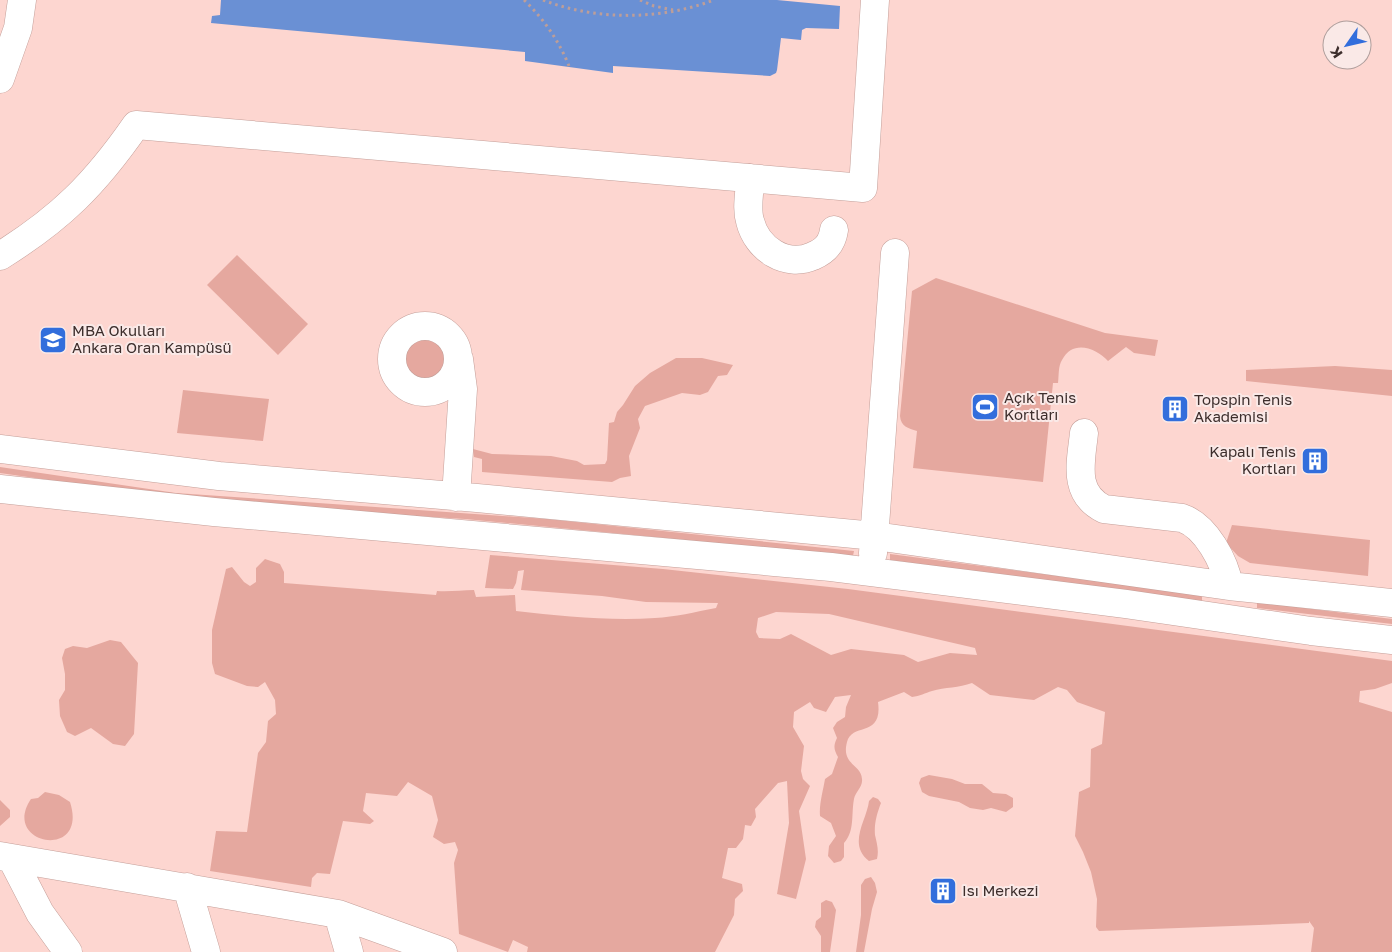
<svg xmlns="http://www.w3.org/2000/svg" width="1392" height="952" font-family="'Golos Text',sans-serif">
<rect width="100%" height="100%" fill="#fdd6d0"/>
<!-- green -->
<path fill="#e5a89f" fill-rule="evenodd" d="M 237,255 L 308,324 L 278,355 L 207,285 Z
M 936,278 L 1105,333 L 1158,340 L 1155,356 L 1134,353 L 1126,347 L 1108,361 C 1096,348 1073,339 1062,360 C 1058,366 1059,376 1058,383 L 1053,383 L 1043,482 L 913,468 L 917,431 C 908,428 901,427 900,416 L 912,291 Z
M405 359a20 20 0 1 1 40 0a20 20 0 1 1-40 0Z
M 676,358 L 702,358 L 733,365 L 727,375 L 718,376 L 708,392 L 700,395 L 682,393 L 645,406 L 638,419 L 640,428 L 629,456 L 631,476 L 620,478 L 612,482 L 482,472 L 482,459 L 474,457 L 473,449 L 492,454 L 551,456 L 577,461 L 584,465 L 605,464 L 607,460 L 609,423 L 614,422 L 617,412 L 623,405 L 635,386 L 650,373 Z
M 1335,366 L 1392,370 L 1392,396 L 1246,381 L 1246,370 Z
M 183,390 L 269,399 L 263,441 L 177,433 Z
M 0,467 L 176,493 L 547,519 L 854,551 L 853,556 L 465,519 L 320,510 L 168,497 L 0,473 Z
M 1232,525 L 1370,540 L 1368,576 L 1250,563 L 1238,556 L 1226,543 Z
M 890,554 L 1202,595 L 1202,602 L 890,560 Z
M 490,555 L 663,569 L 848,589 L 1392,661 L 1392,683 L 1375,689 L 1360,691 L 1359,702 L 1392,712 L 1392,952 L 1311,952 L 1314,928 L 1309,921 L 1309,923 L 1099,931 L 1096,927 L 1097,899 L 1091,872 L 1083,852 L 1075,836 L 1079,792 L 1090,787 L 1091,749 L 1102,744 L 1105,712 L 1077,702 L 1067,690 L 1058,687 L 1034,700 L 990,695 L 972,683 C 959,688 945,687 932,691 C 925,693 920,696 912,697 L 904,692 L 878,702 C 883,738 852,722 847,742 C 841,765 861,764 862,779 C 863,787 855,792 854,799 C 851,815 855,831 844,843 L 844,857 L 841,861 L 834,863 L 828,856 L 829,846 L 836,836 L 831,823 L 820,816 C 819,804 823,791 825,779 L 832,774 L 838,757 C 834,750 833,746 837,738 L 833,728 L 837,722 L 845,717 L 846,707 L 851,695 L 835,697 L 826,712 L 814,708 L 810,702 L 794,712 L 793,727 L 804,746 L 801,771 L 803,779 L 810,786 L 799,811 L 806,859 L 796,899 L 777,894 L 789,823 L 787,781 L 778,783 L 755,809 L 756,817 L 751,826 L 745,825 L 743,839 L 736,848 L 728,848 L 722,878 L 742,884 L 743,891 L 735,899 L 734,915 L 715,952 L 527,952 L 528,947 L 513,940 L 508,952 L 459,934 L 454,863 L 458,850 L 455,842 L 444,844 L 433,837 L 438,820 L 432,796 L 408,782 L 397,796 L 366,793 L 363,811 L 374,821 L 370,824 L 343,821 L 330,874 L 317,873 L 312,878 L 311,887 L 210,871 L 216,831 L 247,832 L 258,753 L 266,742 L 268,721 L 276,714 L 275,700 L 265,682 L 258,687 L 247,686 L 215,674 L 212,663 L 212,630 L 226,569 L 232,567 L 244,582 L 250,586 L 256,582 L 256,568 L 265,559 L 280,564 L 284,572 L 284,583 L 436,595 L 437,591 C 450,592 461,590 474,590 L 476,597 L 515,595 L 516,611 C 561,616 609,621 655,618 C 675,617 695,612 716,608 L 718,603 L 646,602 L 602,596 L 521,590 L 524,570 L 518,571 L 516,583 L 513,589 L 485,588 ZM 776,612 L 829,614 L 975,648 L 977,655 L 950,653 L 918,662 L 904,655 L 851,649 L 831,655 L 791,634 L 780,639 L 759,638 L 756,632 L 758,618 Z
M 1257,602 L 1392,619 L 1392,624 L 1257,608 Z
M 110,640 L 121,642 L 138,663 L 134,734 L 125,746 L 113,744 L 91,728 L 75,736 L 67,732 L 60,716 L 59,700 L 65,690 L 65,674 L 62,658 L 65,649 L 73,646 L 87,648 Z
M 929,775 L 952,779 L 965,784 L 982,784 L 993,793 L 1006,794 L 1013,798 L 1013,807 L 1006,812 L 991,808 L 983,810 L 970,808 L 959,802 L 929,796 L 922,792 L 919,783 L 921,778 Z
M 45,792 L 59,795 L 70,802 C 89,861 0,845 31,799 L 38,798 Z
M 873,797 L 878,799 L 881,803 C 877,813 874,824 875,835 C 877,844 879,850 877,859 L 869,861 C 847,844 867,820 869,801 Z
M 0,800 L 10,810 L 10,817 L 0,826 Z
M 871,877 L 875,883 L 877,892 L 872,909 L 864,952 L 856,952 L 861,915 L 861,885 L 865,879 Z
M 826,900 L 832,902 L 836,910 L 830,952 L 821,952 L 821,936 L 815,927 L 816,921 L 821,917 L 821,903 Z"/>
<!-- water -->
<path fill="#6a90d4" d="M 221,0 L 777,0 L 840,6 L 839,29 L 806,28 L 802,30 L 801,40 L 781,38 L 777,70 L 776,73 L 770,76 L 613,66 L 613,73 L 525,61 L 525,52 L 211,23 L 212,16 L 220,15 Z"/>
<g fill="none" stroke-linecap="round" stroke-linejoin="round">
<!-- minor casing -->
<g stroke="#c49f99" stroke-width="29">
<path id="minor" d="M 0,79 L 18,28 L 22,0
M 750,178 C 750,192 746,208 750,221 C 757,249 786,268 813,256 C 825,251 832,244 834,230
M 0,256 C 61,218 95,184 136,125 L 863,188 L 875,0
M392 359a33 33 0 1 1 66 0a33 33 0 1 1-66 0Z
M 1084,433 C 1081,462 1072,493 1104,509 L 1182,518 C 1206,526 1225,562 1229,586
M 0,449 L 219,476 L 477,498 L 875,536 L 1229,586 L 1392,603
M 0,489 L 214,512 L 831,567 L 1126,604 L 1311,631 L 1392,640
M 456,497 L 463,389 L 459,359
M 873,553 L 895,253
M 0,856 L 338,914 L 443,952
M 12,859 L 40,913 L 68,952
M 187,887 L 206,952
M 338,914 L 349,952"/>
</g>
<!-- path -->
<path stroke="#bd9e99" stroke-width="3" stroke-dasharray="2.5 4" stroke-linecap="butt" d="M 524,0 C 544,19 559,41 569,66
M 543,0 C 597,21 661,20 714,0
M 640,0 L 654,6 L 673,10"/>
<!-- minor -->
<use href="#minor" stroke="#fff" stroke-width="28"/>
</g>
<!-- icons -->
<defs>
<g id="school-square" transform="scale(1.4375)"><rect x="-9" y="-9" width="18" height="18" rx="4" fill="#326edc" stroke="#fae9e7"/><path d="M0-5L7-2L0 1L-7-2ZM-4 1L0 2.5L4 1V4Q0 6-4 4Z" fill="#fff"/></g>
<g id="stadium-square" transform="scale(1.4375)"><rect x="-9" y="-9" width="18" height="18" rx="4" fill="#326edc" stroke="#fae9e7"/><path d="M0-5a6.5 5 0 1 0 0 10a6.5 5 0 1 0 0-10ZM-3.5-1.8h7v3.6h-7Z" fill="#fff"/></g>
<g id="building-square" transform="scale(1.4375)"><rect x="-9" y="-9" width="18" height="18" rx="4" fill="#326edc" stroke="#fae9e7"/><path d="M-4-6H4V6H1V3H-1V6H-4ZM-2.5-4.3h1.7v1.8h-1.7ZM.8-4.3h1.7v1.8H.8ZM-2.5-1h1.7V.8h-1.7ZM.8-1h1.7V.8H.8Z" fill="#fff"/></g>
</defs>
<g fill-rule="evenodd">
<use href="#school-square" x="53" y="340"/>
<use href="#stadium-square" x="985" y="407"/>
<use href="#building-square" x="1175" y="409"/>
<use href="#building-square" x="1315" y="461"/>
<use href="#building-square" x="943" y="891"/>
</g>
<g text-anchor="middle" stroke-width="4" stroke-linejoin="round" paint-order="stroke">
<!-- poi labels -->
<g font-size="15" fill="#3d2e2c" stroke="#fae9e7" text-anchor="start">
<text x="72" y="336">MBA Okulları<tspan x="72" dy="17">Ankara Oran Kampüsü</tspan></text>
<text x="1004" y="403">Açık Tenis<tspan x="1004" dy="17">Kortları</tspan></text>
<text x="1194" y="405">Topspin Tenis<tspan x="1194" dy="17">Akademisi</tspan></text>
<text x="1296" y="457" text-anchor="end">Kapalı Tenis<tspan x="1296" dy="17">Kortları</tspan></text>
<text x="962" y="896">Isı Merkezi</text>
</g>
</g>
<!-- north arrow -->
<g transform="translate(1347 45) rotate(236)"><circle r="24" fill="#fae9e7" stroke="#ae9e9c"/>
<path d="M0-4L9 19L0 12L-9 19Z" fill="#326edc"/>
<text y="-8" font-size="14" font-weight="bold" text-anchor="middle" fill="#3d2e2c">K</text>
</g>
</svg>
